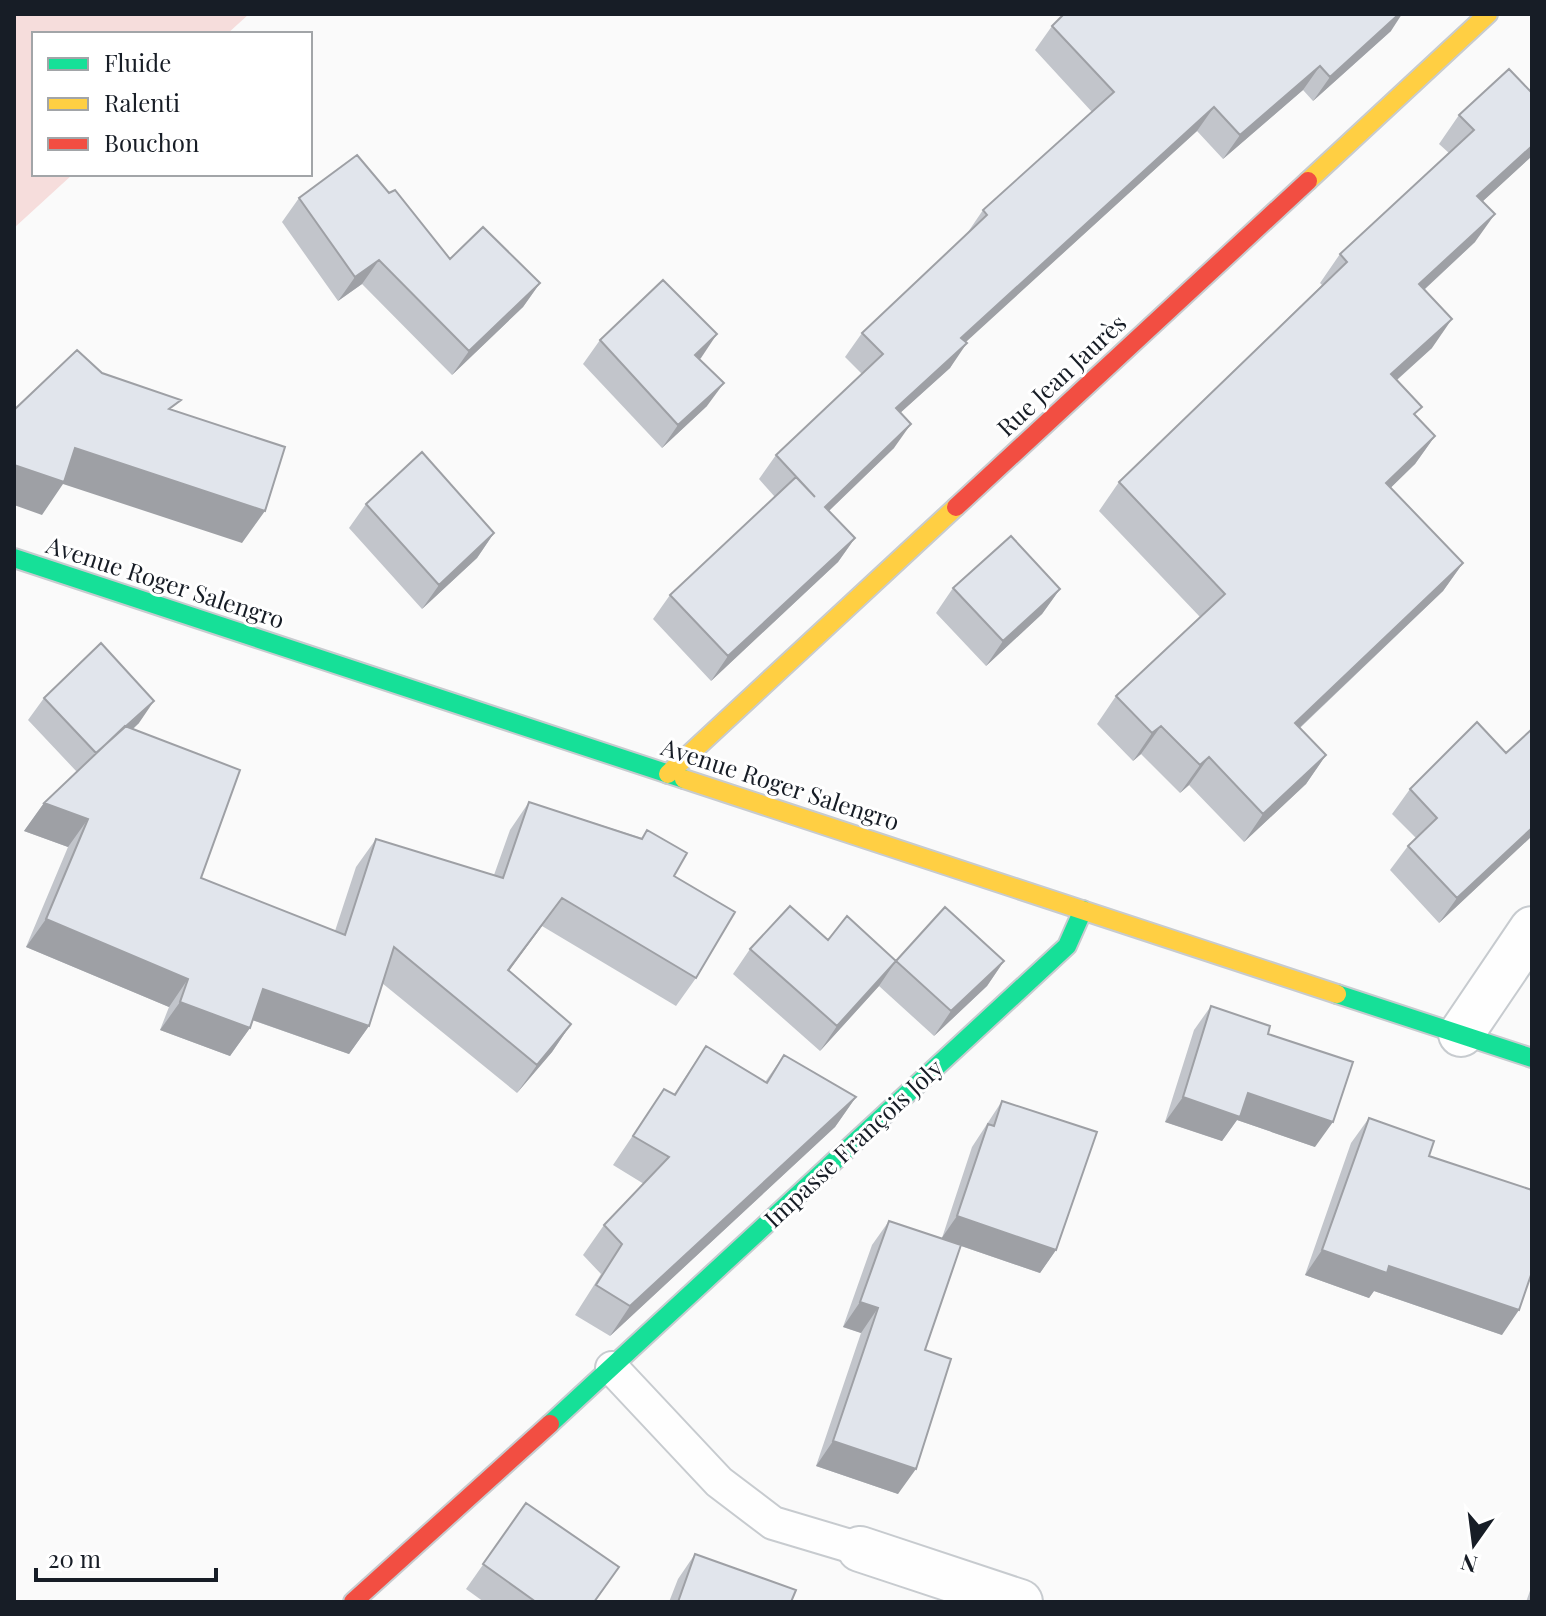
<svg xmlns="http://www.w3.org/2000/svg" width="1546" height="1616" font-family="'Playfair Display',serif">
<rect width="100%" height="100%" fill="#fafafa"/>
<!-- green -->
<path fill="#f6dddc" d="M 14,14 L 249,14 L 227,34 L 34,34 L 34,174 L 73,174 L 14,228 Z"/>
<g fill="none" stroke-linecap="round" stroke-linejoin="round">
<!-- lane casing -->
<g stroke="#c7cbcf" stroke-width="36">
<path id="lane" d="M 612,1368 L 719,1482 L 773,1523 L 860,1549"/>
</g>
<!-- street casing -->
<g stroke="#c7cbcf" stroke-width="48">
<path id="street" d="M 1461,1034 L 1532,929
M 860,1549 L 1020,1602"/>
</g>
<!-- fast casing -->
<g stroke="#c7cbcf" stroke-width="22">
<path id="fast" d="M 14,558 L 684,779
M 1337,994 L 1532,1058
M 550,1424 L 1067,946 L 1083,910"/>
</g>
<!-- slow casing -->
<g stroke="#c7cbcf" stroke-width="22">
<path id="slow" d="M 1308,181 L 1488,14
M 668,774 L 956,507
M 684,779 L 1337,994"/>
</g>
<!-- jam casing -->
<g stroke="#c7cbcf" stroke-width="22">
<path id="jam" d="M 956,507 L 1308,181
M 353,1602 L 550,1424"/>
</g>
<!-- lane -->
<use href="#lane" stroke="#fefefe" stroke-width="32"/>
<!-- street -->
<use href="#street" stroke="#fefefe" stroke-width="44"/>
<!-- fast -->
<use href="#fast" stroke="#16e098" stroke-width="18"/>
<!-- slow -->
<use href="#slow" stroke="#ffcf43" stroke-width="18"/>
<!-- jam -->
<use href="#jam" stroke="#f24e42" stroke-width="18"/>
</g>
<!-- wall -->
<path fill="#c2c5cb" d="M 1052,26 L 1391,31 L 1313,101 L 1303,90 L 1223,159 L 1197,131 L 965,342 L 950,368 L 900,413 L 894,448 L 829,511 L 855,538 L 838,562 L 711,681 L 653,619 L 670,595 L 775,497 L 759,479 L 776,455 L 862,374 L 845,357 L 862,333 L 966,235 L 983,210 L 1092,112 L 1035,50 Z
M 1459,115 L 1532,156 L 1483,201 L 1475,242 L 1424,290 L 1432,348 L 1397,380 L 1416,416 L 1435,436 L 1415,464 L 1390,488 L 1463,563 L 1443,591 L 1300,728 L 1326,755 L 1306,784 L 1244,842 L 1189,785 L 1180,793 L 1141,754 L 1133,761 L 1097,724 L 1116,696 L 1200,617 L 1099,511 L 1119,482 L 1322,285 L 1320,283 L 1340,254 L 1449,153 L 1439,144 Z
M 389,193 L 450,259 L 540,283 L 523,307 L 452,375 L 362,284 L 338,301 L 282,222 L 299,198 Z
M 600,340 L 700,359 L 707,406 L 662,448 L 583,364 Z
M 366,504 L 494,533 L 477,558 L 422,609 L 349,528 Z
M 953,588 L 1060,589 L 1042,614 L 986,666 L 936,613 Z
M 44,698 L 139,723 L 133,729 L 201,878 L 335,931 L 356,867 L 376,839 L 494,875 L 510,830 L 529,802 L 642,838 L 647,830 L 674,876 L 696,978 L 676,1006 L 542,926 L 509,970 L 571,1024 L 552,1052 L 517,1093 L 382,983 L 369,1026 L 349,1054 L 252,1020 L 250,1028 L 230,1056 L 160,1030 L 169,1007 L 26,947 L 68,847 L 24,831 L 44,803 L 77,772 L 28,720 Z
M 1532,729 L 1532,836 L 1439,923 L 1390,870 L 1408,846 L 1416,838 L 1392,814 L 1410,789 L 1506,753 Z
M 828,940 L 896,961 L 1004,961 L 987,986 L 934,1036 L 879,986 L 820,1051 L 733,974 L 750,949 Z
M 1211,1006 L 1268,1034 L 1315,1147 L 1237,1120 L 1222,1141 L 1165,1122 L 1194,1030 Z
M 706,1046 L 765,1082 L 784,1055 L 856,1097 L 835,1127 L 610,1336 L 575,1315 L 601,1274 L 583,1255 L 604,1225 L 644,1184 L 613,1165 L 664,1089 L 674,1094 Z
M 1002,1101 L 1056,1250 L 1040,1273 L 961,1246 L 925,1350 L 898,1494 L 816,1466 L 861,1333 L 843,1327 L 872,1245 L 889,1221 L 942,1238 L 972,1147 Z
M 1369,1118 L 1429,1156 L 1502,1335 L 1374,1291 L 1369,1298 L 1305,1275 L 1351,1143 Z
M 526,1503 L 594,1602 L 484,1602 L 466,1589 Z
M 695,1554 L 791,1602 L 669,1602 L 678,1579 Z
M 1532,1585 L 1532,1602 L 1526,1602 Z"/>
<!-- shaded-wall -->
<path fill="#9ea0a5" d="M 1399,14 L 1402,14 L 1391,31 L 1313,101 L 1330,77 Z
M 1320,66 L 1303,90 L 1223,159 L 1240,135 Z
M 1214,107 L 1197,131 L 944,362 L 961,338 Z
M 1532,146 L 1532,156 L 1458,224 L 1477,196 Z
M 1495,214 L 1475,242 L 1399,313 L 1419,284 Z
M 379,260 L 362,284 L 338,301 L 355,277 Z
M 540,283 L 523,307 L 452,375 L 469,351 Z
M 1452,319 L 1432,348 L 1371,403 L 1391,374 Z
M 717,334 L 701,358 L 679,378 L 695,355 Z
M 967,343 L 950,368 L 879,432 L 896,408 Z
M 724,383 L 707,406 L 662,448 L 678,425 Z
M 911,424 L 894,448 L 808,531 L 825,507 Z
M 1435,436 L 1415,464 L 1366,512 L 1386,483 Z
M 75,448 L 265,511 L 242,543 L 63,484 L 42,515 L 14,505 L 14,465 Z
M 494,533 L 477,558 L 422,609 L 439,585 Z
M 855,538 L 838,562 L 711,681 L 728,656 Z
M 1463,563 L 1443,591 L 1275,751 L 1295,723 Z
M 1060,589 L 1042,614 L 986,666 L 1003,641 Z
M 154,701 L 139,723 L 81,776 L 97,754 Z
M 1161,726 L 1141,754 L 1133,761 L 1152,733 Z
M 1326,755 L 1306,784 L 1244,842 L 1263,814 Z
M 1209,757 L 1189,785 L 1180,793 L 1200,765 Z
M 44,803 L 88,819 L 68,847 L 24,831 Z
M 1532,828 L 1532,836 L 1439,923 L 1457,898 Z
M 562,898 L 542,926 L 489,998 L 508,970 Z
M 46,919 L 188,979 L 169,1007 L 26,947 Z
M 896,961 L 879,986 L 820,1051 L 837,1026 Z
M 1004,961 L 987,986 L 934,1036 L 951,1011 Z
M 263,989 L 369,1026 L 349,1054 L 244,1017 Z
M 180,1002 L 250,1028 L 230,1056 L 160,1030 Z
M 571,1024 L 552,1052 L 517,1093 L 537,1065 Z
M 1248,1093 L 1333,1122 L 1315,1147 L 1237,1120 L 1222,1141 L 1165,1122 L 1183,1097 Z
M 856,1097 L 835,1127 L 610,1336 L 630,1306 Z
M 957,1216 L 1056,1250 L 1040,1273 L 941,1239 Z
M 1322,1250 L 1389,1266 L 1519,1310 L 1502,1335 L 1374,1291 L 1369,1298 L 1305,1275 Z
M 860,1302 L 878,1308 L 861,1333 L 843,1327 Z
M 833,1441 L 916,1469 L 898,1494 L 816,1466 Z"/>
<!-- building -->
<path fill="#e1e5ec" stroke="#9ea0a5" stroke-width="2" d="M 1064,14 L 1399,14 L 1330,77 L 1320,66 L 1240,135 L 1214,107 L 961,338 L 967,343 L 896,408 L 911,424 L 825,507 L 855,538 L 728,656 L 670,595 L 796,477 L 815,497 L 776,455 L 883,354 L 862,333 L 987,215 L 983,210 L 1114,92 L 1052,26 Z
M 1509,69 L 1532,93 L 1532,146 L 1477,196 L 1495,214 L 1419,284 L 1452,319 L 1391,374 L 1422,407 L 1414,414 L 1435,436 L 1386,483 L 1463,563 L 1295,723 L 1326,755 L 1263,814 L 1209,757 L 1200,765 L 1161,726 L 1152,733 L 1116,696 L 1225,594 L 1119,482 L 1347,262 L 1340,254 L 1474,130 L 1459,115 Z
M 357,155 L 389,193 L 395,190 L 450,259 L 483,227 L 540,283 L 469,351 L 379,260 L 355,277 L 299,198 Z
M 663,280 L 717,334 L 695,355 L 724,383 L 678,425 L 600,340 Z
M 77,350 L 102,373 L 181,400 L 169,409 L 285,447 L 265,511 L 75,448 L 64,482 L 14,465 L 14,410 Z
M 422,452 L 494,533 L 439,585 L 366,504 Z
M 1011,536 L 1060,589 L 1003,641 L 953,588 Z
M 101,643 L 154,701 L 96,753 L 44,698 Z
M 1477,722 L 1506,753 L 1532,729 L 1532,828 L 1457,898 L 1408,846 L 1437,818 L 1410,789 Z
M 125,726 L 240,770 L 201,878 L 345,935 L 376,839 L 503,878 L 529,802 L 642,839 L 647,830 L 687,853 L 674,876 L 735,912 L 696,978 L 562,898 L 508,970 L 571,1024 L 537,1065 L 394,947 L 369,1026 L 263,989 L 250,1028 L 180,1002 L 188,979 L 46,919 L 88,819 L 44,803 Z
M 790,906 L 828,940 L 847,916 L 896,961 L 837,1026 L 750,949 Z
M 945,907 L 1004,961 L 951,1011 L 896,961 Z
M 1211,1006 L 1270,1026 L 1268,1034 L 1353,1062 L 1333,1122 L 1248,1093 L 1240,1117 L 1183,1097 Z
M 706,1046 L 767,1083 L 784,1055 L 856,1097 L 630,1306 L 596,1285 L 622,1244 L 604,1225 L 669,1157 L 633,1136 L 664,1089 L 675,1095 Z
M 1002,1101 L 1097,1132 L 1056,1250 L 957,1216 L 988,1124 L 994,1126 Z
M 1369,1118 L 1434,1141 L 1429,1156 L 1532,1190 L 1532,1272 L 1519,1310 L 1389,1266 L 1387,1273 L 1322,1250 Z
M 889,1221 L 961,1245 L 925,1350 L 951,1359 L 916,1469 L 833,1441 L 878,1308 L 860,1302 Z
M 526,1503 L 619,1567 L 594,1602 L 536,1602 L 483,1564 Z
M 695,1554 L 796,1590 L 791,1602 L 678,1602 Z"/>
<g text-anchor="middle" stroke-width="6" stroke-linejoin="round" paint-order="stroke">
<!-- street labels -->
<g font-size="24" fill="#171d26" stroke="#fff">
<text transform="translate(1062 376) rotate(-43)" y="8">Rue Jean Jaurès</text>
<text transform="translate(165 583) rotate(18)" y="8">Avenue Roger Salengro</text>
<text transform="translate(780 785) rotate(18)" y="8">Avenue Roger Salengro</text>
<text transform="translate(854 1144) rotate(-43)" y="8">Impasse François Joly</text>
</g>
</g>
<!-- border -->
<rect width="1546" height="1616" fill="none" stroke="#171d26" stroke-width="32"/>
<!-- legend -->
<rect x="32" y="32" width="280" height="144" fill="#ffffff" stroke="#a2a5a8" stroke-width="2"/>
<rect x="48" y="58" width="40" height="12" fill="#16e098" stroke="#a2a5a8" stroke-width="2"/>
<text x="104" y="72" font-size="24" fill="#171d26">Fluide</text>
<rect x="48" y="98" width="40" height="12" fill="#ffcf43" stroke="#a2a5a8" stroke-width="2"/>
<text x="104" y="112" font-size="24" fill="#171d26">Ralenti</text>
<rect x="48" y="138" width="40" height="12" fill="#f24e42" stroke="#a2a5a8" stroke-width="2"/>
<text x="104" y="152" font-size="24" fill="#171d26">Bouchon</text>
<!-- north arrow -->
<g transform="translate(1474 1544) rotate(194)" stroke="#ffffff" stroke-width="6" paint-order="stroke">
<path d="M0-6L14 30L0 20L-14 30Z" fill="#171d26"/>
<text y="-12" font-size="22" font-weight="bold" text-anchor="middle" fill="#171d26">N</text>
</g>
<!-- scale -->
<path d="M36 1568v12h180v-12" fill="none" stroke="#171d26" stroke-width="4"/>
<text x="48" y="1568" font-size="24" fill="#171d26" stroke="#ffffff" stroke-width="6" paint-order="stroke">20 m</text>
</svg>
